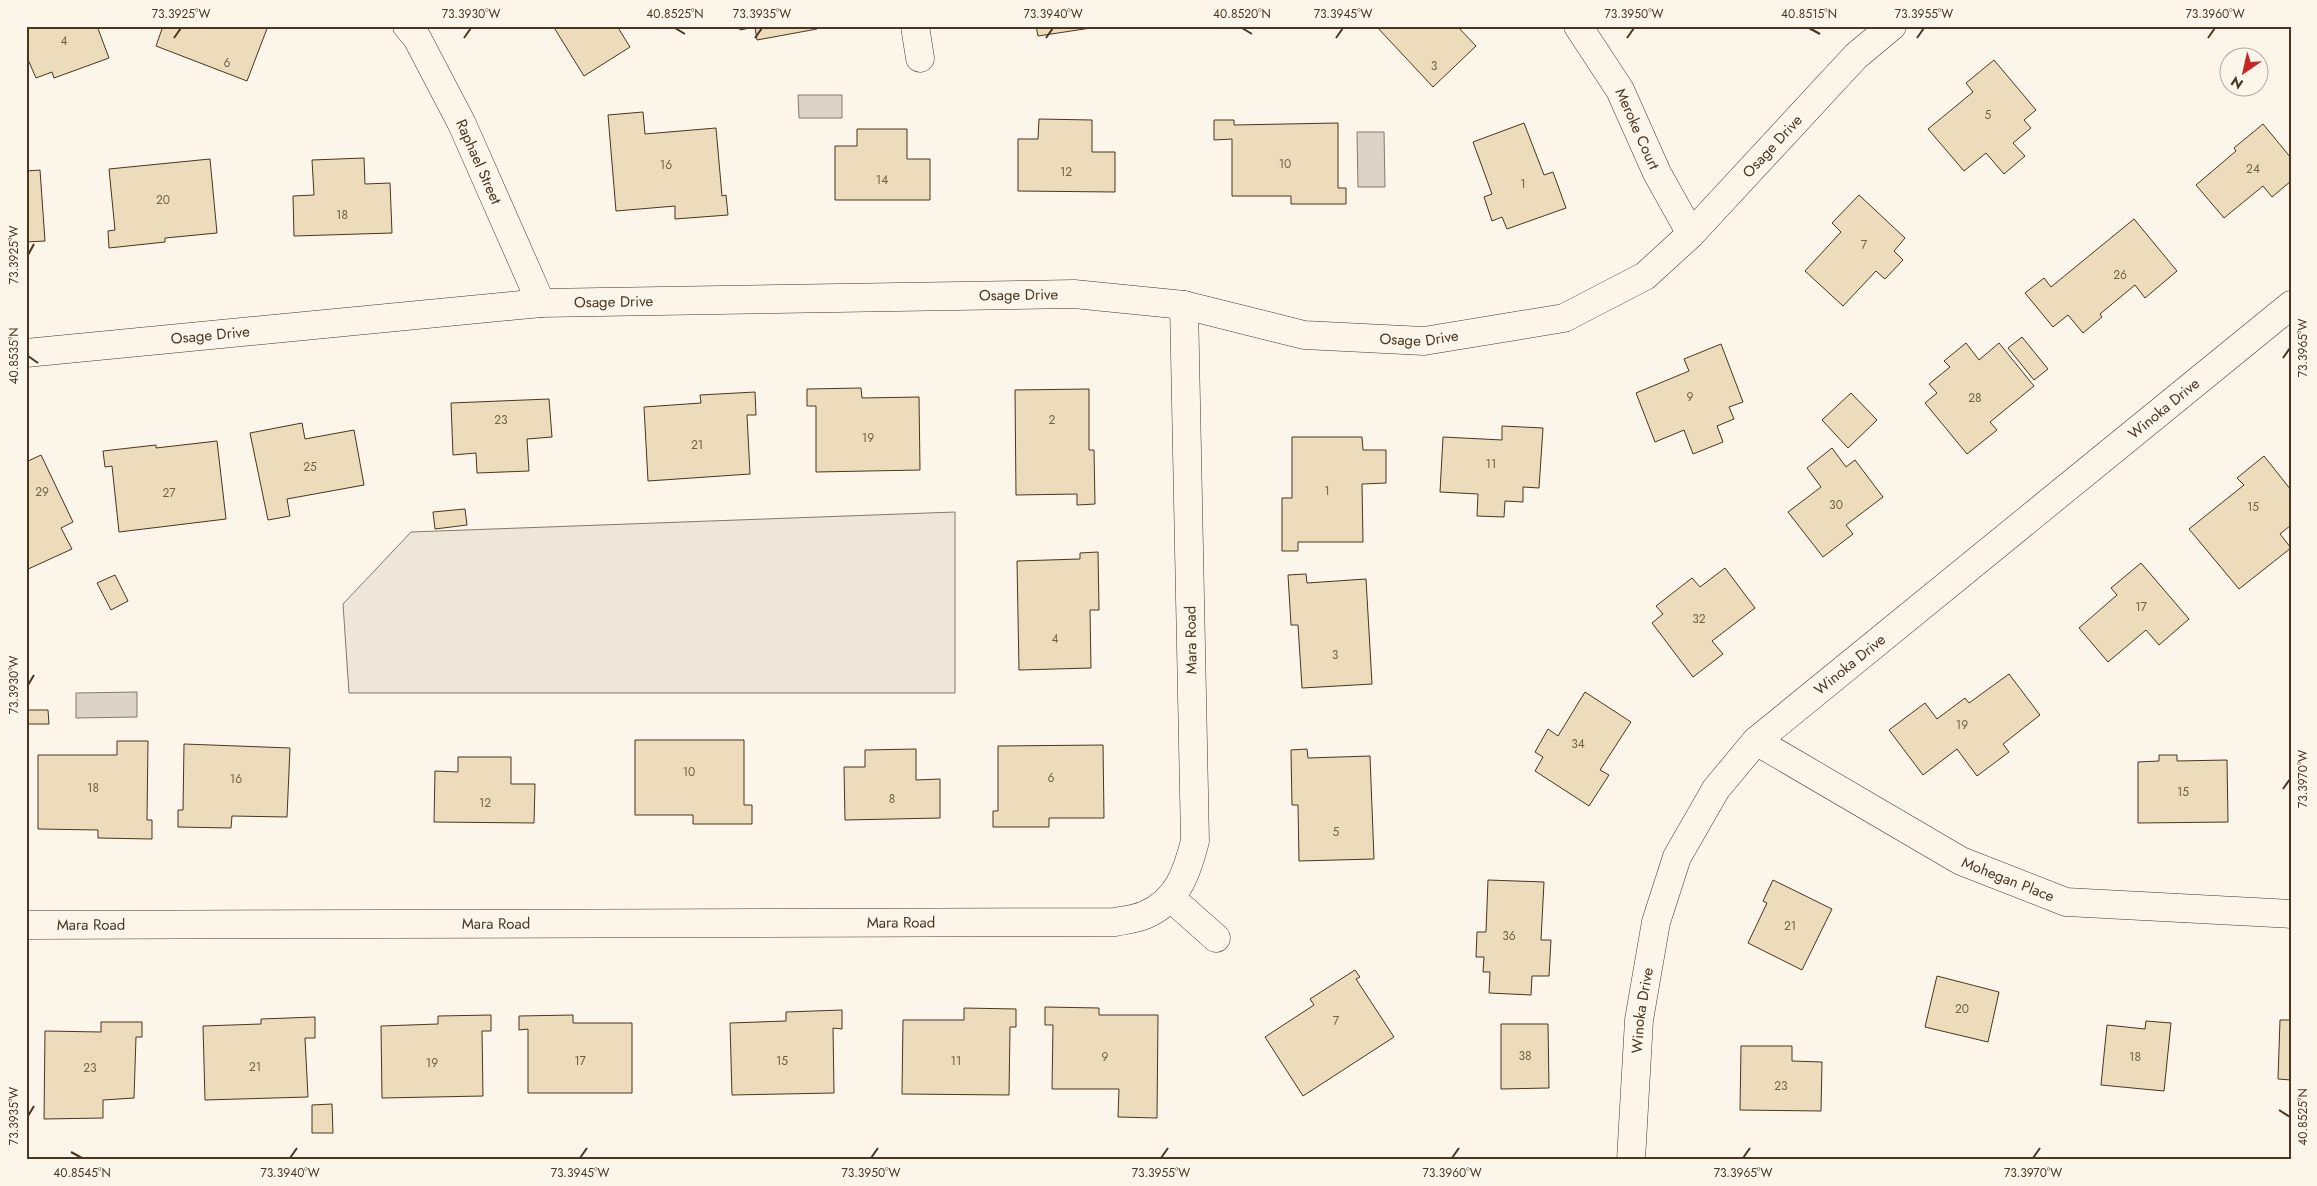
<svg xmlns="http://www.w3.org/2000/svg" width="2317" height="1186" font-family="Jost,sans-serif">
<rect width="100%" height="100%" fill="#fbf6e9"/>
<!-- green -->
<path fill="#ede6d9" stroke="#887966" d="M 955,512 L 955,693 L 349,693 L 343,604 L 411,532 Z"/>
<!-- water -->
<path fill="#dcd4c6" stroke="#887966" d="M 798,95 L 842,95 L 842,118 L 799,118 Z
M 1357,132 L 1384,132 L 1385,187 L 1358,187 Z
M 137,692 L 137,717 L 76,718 L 76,693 Z"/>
<!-- building -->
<path fill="#ecdcbc" stroke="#4a3520" d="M 26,26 L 97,26 L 109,58 L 54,78 L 52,72 L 36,78 L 26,55 Z
M 163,26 L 268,26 L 247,81 L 156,46 Z
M 553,26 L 617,26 L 630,47 L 584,76 Z
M 739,26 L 817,26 L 817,29 L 757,40 L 755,27 L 740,30 Z
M 1036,26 L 1091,26 L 1091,28 L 1038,36 Z
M 1376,26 L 1457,26 L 1476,46 L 1433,87 Z
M 1994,60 L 2036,110 L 2024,120 L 2031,128 L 2013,143 L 2025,156 L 2004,174 L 1986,153 L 1964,171 L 1928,129 L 1973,92 L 1966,83 Z
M 643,112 L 645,134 L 716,128 L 722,196 L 726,195 L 728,215 L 675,219 L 675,206 L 616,211 L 608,115 Z
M 1039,119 L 1092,120 L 1092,152 L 1115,152 L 1115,192 L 1018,191 L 1018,139 L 1038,139 Z
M 1214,120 L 1234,120 L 1234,125 L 1338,123 L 1338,188 L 1346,188 L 1346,204 L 1291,204 L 1291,196 L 1232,196 L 1232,139 L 1214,140 Z
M 1524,123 L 1544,175 L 1553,172 L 1566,208 L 1507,229 L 1502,217 L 1492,221 L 1484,197 L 1492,194 L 1473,142 Z
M 2263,124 L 2291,158 L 2291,181 L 2272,197 L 2263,186 L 2224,218 L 2196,185 L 2236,151 L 2234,148 Z
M 857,129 L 907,129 L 907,159 L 930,159 L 930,200 L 835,200 L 835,146 L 857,146 Z
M 364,158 L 365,184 L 390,183 L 392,233 L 294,236 L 293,196 L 314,195 L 312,160 Z
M 210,159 L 217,233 L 165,238 L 165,242 L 109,248 L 108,231 L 115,230 L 109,169 Z
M 40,170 L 45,241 L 26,242 L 26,171 Z
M 1859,195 L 1905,238 L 1894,251 L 1903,260 L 1885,279 L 1876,271 L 1843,306 L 1805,271 L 1841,232 L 1832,223 Z
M 2134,219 L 2177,271 L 2145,298 L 2135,285 L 2100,314 L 2102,317 L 2083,333 L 2068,315 L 2053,327 L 2025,293 L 2044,278 L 2051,287 Z
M 2022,337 L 2048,369 L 2034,380 L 2008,348 Z
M 1966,343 L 1979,360 L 1999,343 L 2034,386 L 1990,422 L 1997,430 L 1967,454 L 1925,403 L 1937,393 L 1929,384 L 1950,367 L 1944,361 Z
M 1721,344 L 1743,402 L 1729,407 L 1734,419 L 1717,426 L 1723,442 L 1693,454 L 1684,430 L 1655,442 L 1636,393 L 1689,371 L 1684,359 Z
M 861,388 L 862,398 L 919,397 L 920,470 L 816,472 L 816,406 L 807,406 L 807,389 Z
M 1089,389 L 1089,450 L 1094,450 L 1095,504 L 1077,505 L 1077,494 L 1016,495 L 1015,390 Z
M 755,392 L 756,415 L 747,415 L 750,474 L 648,481 L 644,407 L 701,403 L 700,395 Z
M 1851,393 L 1877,420 L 1848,448 L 1822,420 Z
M 549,399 L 552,437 L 527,439 L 529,471 L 477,473 L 476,453 L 453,455 L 451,403 Z
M 302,423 L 305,439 L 354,430 L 364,485 L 287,499 L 290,516 L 268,520 L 250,433 Z
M 1502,426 L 1543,428 L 1539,488 L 1523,487 L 1523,502 L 1505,501 L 1504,517 L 1477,516 L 1478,494 L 1440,492 L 1443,437 L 1502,440 Z
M 1292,437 L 1362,437 L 1363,450 L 1386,450 L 1386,483 L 1362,484 L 1363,542 L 1298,542 L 1298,551 L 1282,551 L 1282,498 L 1292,498 Z
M 217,441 L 226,519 L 119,532 L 112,466 L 105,467 L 103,451 L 156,445 L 156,448 Z
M 1832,448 L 1846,467 L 1855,460 L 1883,497 L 1846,525 L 1853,534 L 1823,557 L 1788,512 L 1821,487 L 1807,468 Z
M 41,455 L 73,522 L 61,528 L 72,549 L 26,570 L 26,462 Z
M 2264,456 L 2291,490 L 2291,525 L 2280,534 L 2291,548 L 2239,589 L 2189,529 L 2244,485 L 2237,478 Z
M 465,509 L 467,525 L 435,529 L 433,512 Z
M 1098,552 L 1099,610 L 1090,610 L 1091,668 L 1019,670 L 1017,561 L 1080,559 L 1080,553 Z
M 2141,563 L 2189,619 L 2159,645 L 2146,630 L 2108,662 L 2079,628 L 2117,595 L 2111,588 Z
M 1725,568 L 1755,608 L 1712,641 L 1723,654 L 1693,677 L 1652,623 L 1663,614 L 1656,606 L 1692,578 L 1700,587 Z
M 1306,574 L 1307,583 L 1366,579 L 1372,684 L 1302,688 L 1298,625 L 1291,625 L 1288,575 Z
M 115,575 L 128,601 L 111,610 L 97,583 Z
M 2009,674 L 2040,715 L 2003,744 L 2009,752 L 1977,776 L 1957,749 L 1923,775 L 1889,730 L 1925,703 L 1937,719 L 1965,698 L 1969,703 Z
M 1585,692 L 1631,722 L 1600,770 L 1609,775 L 1589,806 L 1535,771 L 1543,757 L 1535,752 L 1548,729 L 1558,736 Z
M 26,710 L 48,710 L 49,724 L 26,724 Z
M 635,740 L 744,740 L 744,805 L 752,805 L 752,824 L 693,824 L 693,815 L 635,815 Z
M 117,741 L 148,741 L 147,820 L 152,820 L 152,839 L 98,838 L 98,830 L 38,829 L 38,755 L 117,755 Z
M 184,744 L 290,748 L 287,817 L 232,816 L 231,828 L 178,827 L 178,810 L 183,810 Z
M 1103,745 L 1104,818 L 1049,818 L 1049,827 L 993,827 L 993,811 L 998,811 L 998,746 Z
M 916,749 L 916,780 L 940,779 L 940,818 L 845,820 L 844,767 L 865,767 L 865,750 Z
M 1307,749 L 1308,758 L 1370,756 L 1374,859 L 1299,861 L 1298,805 L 1292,805 L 1291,750 Z
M 2159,755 L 2177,755 L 2177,761 L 2227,760 L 2228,822 L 2138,823 L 2138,762 L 2159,761 Z
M 458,757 L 511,757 L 511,784 L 535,784 L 534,823 L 434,822 L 435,771 L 458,772 Z
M 1488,880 L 1544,882 L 1541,940 L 1551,940 L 1549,976 L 1532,976 L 1531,995 L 1489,993 L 1490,972 L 1483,972 L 1484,957 L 1476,957 L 1477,932 L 1486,932 Z
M 1773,880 L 1832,909 L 1802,970 L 1748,943 L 1767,903 L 1763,901 Z
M 1355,970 L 1360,977 L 1356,979 L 1394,1037 L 1303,1096 L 1265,1037 L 1314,1005 L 1310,999 Z
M 1937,976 L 1999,992 L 1988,1042 L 1925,1027 Z
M 1045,1007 L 1099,1008 L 1099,1015 L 1158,1015 L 1157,1118 L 1118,1117 L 1119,1089 L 1052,1089 L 1053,1025 L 1045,1025 Z
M 964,1008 L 1016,1009 L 1016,1027 L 1010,1027 L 1009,1095 L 902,1094 L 903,1020 L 964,1020 Z
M 842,1010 L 842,1029 L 833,1028 L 834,1093 L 732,1095 L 730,1023 L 786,1021 L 786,1012 Z
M 491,1015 L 491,1031 L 482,1031 L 483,1096 L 382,1098 L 381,1026 L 438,1024 L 438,1016 Z
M 573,1015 L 573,1023 L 632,1023 L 632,1093 L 528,1093 L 528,1029 L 519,1030 L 519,1016 Z
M 315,1017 L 315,1038 L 305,1038 L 308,1097 L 205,1100 L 203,1026 L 261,1024 L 261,1019 Z
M 2280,1020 L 2291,1020 L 2291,1080 L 2278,1079 Z
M 2146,1021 L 2171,1023 L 2164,1091 L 2101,1085 L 2107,1025 L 2145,1029 Z
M 101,1022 L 142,1022 L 142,1037 L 136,1037 L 134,1098 L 103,1100 L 103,1118 L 44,1119 L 45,1031 L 101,1032 Z
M 1501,1024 L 1548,1024 L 1549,1088 L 1501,1089 Z
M 1741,1046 L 1792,1046 L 1792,1061 L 1822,1062 L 1821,1111 L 1740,1110 Z
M 332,1104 L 333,1133 L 312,1133 L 312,1105 Z"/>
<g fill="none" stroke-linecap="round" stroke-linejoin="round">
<!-- street casing -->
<g stroke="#4a3520" stroke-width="29">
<g id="street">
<path id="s1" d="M 407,26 L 417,38 L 462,124 L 541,303"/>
<path d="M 915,26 L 920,58"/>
<path id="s2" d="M 1578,26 L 1620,90 L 1657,173 L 1691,234"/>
<path id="s3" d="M 26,353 L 541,303 L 1074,294 L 1184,305 L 1304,335 L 1424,341 L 1564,318 L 1645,276 L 1691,234 L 1856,56 L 1892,26"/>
<path id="s4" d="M 1756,741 L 1961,861 L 2066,902 L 2291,914"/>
<path d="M 1171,898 L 1216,938"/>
<path id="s5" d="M 26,925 L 1115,922 C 1125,920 1136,919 1145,915 C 1178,901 1187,872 1195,841 L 1184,305"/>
<path id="s6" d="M 1631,1160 L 1639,1020 L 1656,922 L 1677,857 L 1716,789 L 1756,741 L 2291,305"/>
</g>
</g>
<!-- street -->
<use href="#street" stroke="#fbf6e9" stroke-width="28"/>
</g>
<!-- ticks -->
<path fill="none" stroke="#4a3520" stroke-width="2" d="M 675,28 L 685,34M 1242,28 L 1252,34M 1809,28 L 1820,34M 174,38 L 181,28M 464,38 L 471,28M 755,38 L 762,28M 1046,38 L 1053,28M 1336,38 L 1343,28M 1627,38 L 1634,28M 1917,38 L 1924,28M 2208,38 L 2215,28M 28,255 L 34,244M 28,356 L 38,363M 2283,358 L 2290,348M 28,685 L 34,675M 2283,789 L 2290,779M 2279,1110 L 2290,1117M 28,1116 L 34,1106M 71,1152 L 82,1158M 290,1158 L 297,1148M 580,1158 L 587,1148M 871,1158 L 878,1148M 1161,1158 L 1168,1148M 1452,1158 L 1459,1148M 1743,1158 L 1750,1148M 2033,1158 L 2040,1148"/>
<g text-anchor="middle" stroke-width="4" stroke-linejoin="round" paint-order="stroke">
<!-- number labels -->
<g font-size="12" fill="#725f47">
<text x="64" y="45">4</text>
<text x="227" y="67">6</text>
<text x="1434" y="70">3</text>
<text x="1988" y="119">5</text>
<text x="1285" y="168">10</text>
<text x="666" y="169">16</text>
<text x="2253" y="173">24</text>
<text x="1066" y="176">12</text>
<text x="882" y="184">14</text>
<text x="1523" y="188">1</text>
<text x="163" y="204">20</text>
<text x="342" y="219">18</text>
<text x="1864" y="249">7</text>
<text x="2120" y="279">26</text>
<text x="1690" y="401">9</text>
<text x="1975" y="402">28</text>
<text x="501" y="424">23</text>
<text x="1052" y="424">2</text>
<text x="868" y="442">19</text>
<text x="697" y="449">21</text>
<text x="1491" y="468">11</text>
<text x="310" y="471">25</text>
<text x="1327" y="495">1</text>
<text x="42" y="496">29</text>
<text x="169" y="497">27</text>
<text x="1836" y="509">30</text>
<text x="2253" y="511">15</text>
<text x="2141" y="611">17</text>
<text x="1699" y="623">32</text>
<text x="1055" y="643">4</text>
<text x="1335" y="659">3</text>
<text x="1962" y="729">19</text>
<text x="1578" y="748">34</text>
<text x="689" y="776">10</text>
<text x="1051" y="782">6</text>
<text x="236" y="783">16</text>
<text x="93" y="792">18</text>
<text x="2183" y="796">15</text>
<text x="892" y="803">8</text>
<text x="485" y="807">12</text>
<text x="1336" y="836">5</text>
<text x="1790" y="930">21</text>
<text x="1509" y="940">36</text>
<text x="1962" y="1013">20</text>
<text x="1336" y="1025">7</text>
<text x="1525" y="1060">38</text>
<text x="1105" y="1061">9</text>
<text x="2135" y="1061">18</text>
<text x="580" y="1065">17</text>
<text x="782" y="1065">15</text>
<text x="956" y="1065">11</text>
<text x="432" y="1067">19</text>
<text x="255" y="1071">21</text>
<text x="90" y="1072">23</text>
<text x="1781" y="1090">23</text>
</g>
<!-- street labels -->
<g font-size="15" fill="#4a3520" stroke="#fbf6e9">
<text dy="5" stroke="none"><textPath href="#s2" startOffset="119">Meroke Court</textPath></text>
<text dy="5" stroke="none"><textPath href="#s3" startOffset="1820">Osage Drive</textPath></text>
<text dy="5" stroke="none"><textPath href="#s1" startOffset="154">Raphael Street</textPath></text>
<text dy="5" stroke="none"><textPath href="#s3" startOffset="995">Osage Drive</textPath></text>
<text dy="5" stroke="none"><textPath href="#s3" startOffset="590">Osage Drive</textPath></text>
<text dy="5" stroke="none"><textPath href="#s3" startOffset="185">Osage Drive</textPath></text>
<text dy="5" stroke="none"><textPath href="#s3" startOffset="1400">Osage Drive</textPath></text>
<text dy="5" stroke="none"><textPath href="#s6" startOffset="975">Winoka Drive</textPath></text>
<text transform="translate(1191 640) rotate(-91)" y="5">Mara Road</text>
<text dy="5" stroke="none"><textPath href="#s6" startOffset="570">Winoka Drive</textPath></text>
<text dy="5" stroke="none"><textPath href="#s4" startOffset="288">Mohegan Place</textPath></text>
<text dy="5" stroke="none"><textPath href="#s5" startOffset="470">Mara Road</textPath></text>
<text dy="5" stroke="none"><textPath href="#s5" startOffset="875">Mara Road</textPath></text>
<text dy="5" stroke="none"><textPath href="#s5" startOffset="65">Mara Road</textPath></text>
<text dy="5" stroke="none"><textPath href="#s6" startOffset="150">Winoka Drive</textPath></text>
</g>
</g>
<!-- border -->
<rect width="2317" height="1186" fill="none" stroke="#fbf6e9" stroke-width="55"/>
<!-- north arrow -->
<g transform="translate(2244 72) rotate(214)"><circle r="24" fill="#fbf6e9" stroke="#b4a999"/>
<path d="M0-4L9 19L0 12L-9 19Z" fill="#c62828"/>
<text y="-8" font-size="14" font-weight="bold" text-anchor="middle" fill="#4a3520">N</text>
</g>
<rect x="28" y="28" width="2262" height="1130" fill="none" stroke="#4a3520" stroke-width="2"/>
<g font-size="12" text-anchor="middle" fill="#4a3520">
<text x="181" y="18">73.3925°W</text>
<text x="471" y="18">73.3930°W</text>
<text x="675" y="18">40.8525°N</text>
<text x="762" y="18">73.3935°W</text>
<text x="1053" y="18">73.3940°W</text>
<text x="1242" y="18">40.8520°N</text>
<text x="1343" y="18">73.3945°W</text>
<text x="1634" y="18">73.3950°W</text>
<text x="1809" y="18">40.8515°N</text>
<text x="1924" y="18">73.3955°W</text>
<text x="2215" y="18">73.3960°W</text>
<text transform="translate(14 255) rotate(-90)" y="4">73.3925°W</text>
<text transform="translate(2303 348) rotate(-90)" y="4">73.3965°W</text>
<text transform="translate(14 356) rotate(-90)" y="4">40.8535°N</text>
<text transform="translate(14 685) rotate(-90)" y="4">73.3930°W</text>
<text transform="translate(2303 779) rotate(-90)" y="4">73.3970°W</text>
<text transform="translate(14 1116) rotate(-90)" y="4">73.3935°W</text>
<text transform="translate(2303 1117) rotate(-90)" y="4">40.8525°N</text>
<text x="82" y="1177">40.8545°N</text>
<text x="290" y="1177">73.3940°W</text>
<text x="580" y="1177">73.3945°W</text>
<text x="871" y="1177">73.3950°W</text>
<text x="1161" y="1177">73.3955°W</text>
<text x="1452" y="1177">73.3960°W</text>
<text x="1743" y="1177">73.3965°W</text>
<text x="2033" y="1177">73.3970°W</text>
</g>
</svg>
